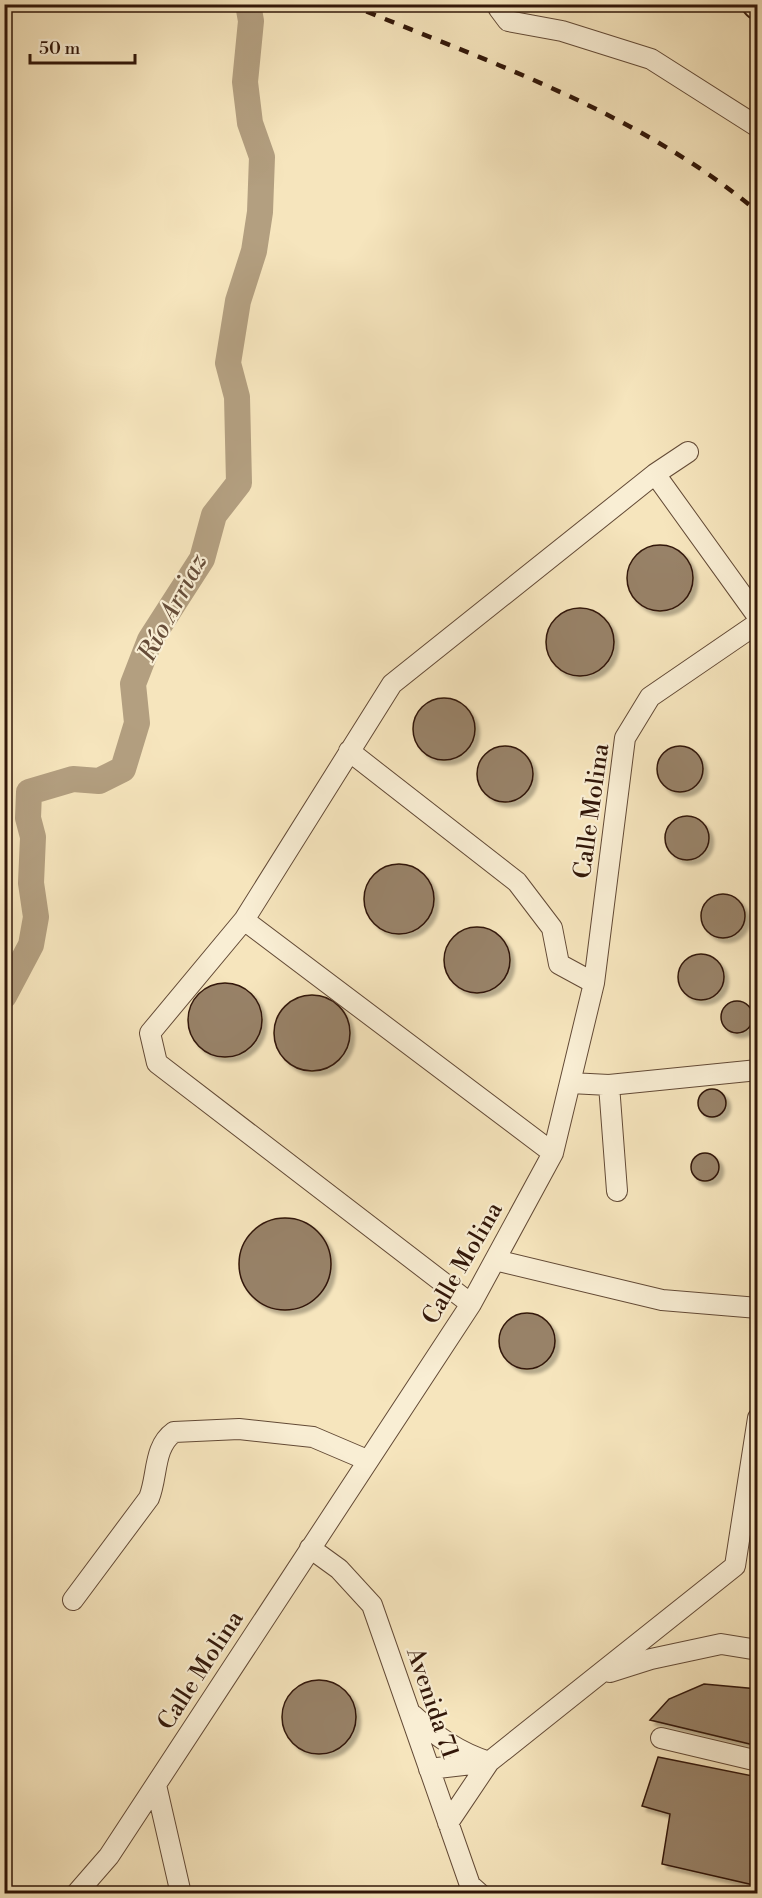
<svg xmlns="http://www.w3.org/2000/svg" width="762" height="1898" font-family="'Libre Bodoni',serif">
<defs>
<filter id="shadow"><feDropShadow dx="4.5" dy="4.5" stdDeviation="1.5" flood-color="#0004"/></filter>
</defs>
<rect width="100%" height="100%" fill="#f6e5bd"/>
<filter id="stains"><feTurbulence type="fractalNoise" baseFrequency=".00333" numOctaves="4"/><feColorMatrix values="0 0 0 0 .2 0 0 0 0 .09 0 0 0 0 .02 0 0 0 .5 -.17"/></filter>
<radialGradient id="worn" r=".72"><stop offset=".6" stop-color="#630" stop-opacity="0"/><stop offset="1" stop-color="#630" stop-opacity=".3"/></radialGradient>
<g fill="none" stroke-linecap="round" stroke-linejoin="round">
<!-- river -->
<path stroke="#b39f80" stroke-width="26" d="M 4,996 L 31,945 L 36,917 L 31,883 L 33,837 L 28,818 L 29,792 L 73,779 L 99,781 L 123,769 L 137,723 L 133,684 L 150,640 L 202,559 L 214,515 L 239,483 L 237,397 L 228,363 L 238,301 L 254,251 L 260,212 L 262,157 L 250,123 L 245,82 L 251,21 L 248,4"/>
</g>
<!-- building -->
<path fill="#988267" stroke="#321709" stroke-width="1.5" filter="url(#shadow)" d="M627 578a33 33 0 1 1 66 0a33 33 0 1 1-66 0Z
M546 642a34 34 0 1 1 68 0a34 34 0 1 1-68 0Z
M413 729a31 31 0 1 1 62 0a31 31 0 1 1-62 0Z
M477 774a28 28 0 1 1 56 0a28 28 0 1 1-56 0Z
M657 769a23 23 0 1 1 46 0a23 23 0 1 1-46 0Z
M665 838a22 22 0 1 1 44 0a22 22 0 1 1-44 0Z
M364 899a35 35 0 1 1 70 0a35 35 0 1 1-70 0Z
M701 916a22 22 0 1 1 44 0a22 22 0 1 1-44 0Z
M444 960a33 33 0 1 1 66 0a33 33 0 1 1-66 0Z
M678 977a23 23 0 1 1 46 0a23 23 0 1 1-46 0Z
M188 1020a37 37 0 1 1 74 0a37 37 0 1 1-74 0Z
M274 1033a38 38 0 1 1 76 0a38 38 0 1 1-76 0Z
M721 1017a16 16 0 1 1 32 0a16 16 0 1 1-32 0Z
M698 1103a14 14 0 1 1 28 0a14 14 0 1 1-28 0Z
M691 1167a14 14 0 1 1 28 0a14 14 0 1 1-28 0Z
M239 1264a46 46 0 1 1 92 0a46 46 0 1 1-92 0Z
M499 1341a28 28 0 1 1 56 0a28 28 0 1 1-56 0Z
M282 1717a37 37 0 1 1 74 0a37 37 0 1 1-74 0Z
M 704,1684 L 758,1689 L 758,1746 L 650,1720 L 669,1699 Z
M 658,1757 L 758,1777 L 758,1886 L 662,1864 L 670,1814 L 642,1806 Z"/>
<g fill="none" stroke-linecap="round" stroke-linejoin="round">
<!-- minor casing -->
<g stroke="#634a36" stroke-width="22">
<path id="minor" d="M 500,4 L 499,9 L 508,21 L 562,31 L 651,59 L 758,127
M 655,474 L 688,452
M 349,751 L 517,882 L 552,928 L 559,964 L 594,983
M 244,920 L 553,1153
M 570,1083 L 609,1085 L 758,1070
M 609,1085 L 617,1191
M 495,1260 L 662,1300 L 758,1308
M 471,1304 L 157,1063 L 150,1033 L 244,920 L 392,684 L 655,474 L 758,617
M 310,1548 L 339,1569 L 372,1605 L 470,1885 L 480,1894
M 73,1600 L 149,1498 C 158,1476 153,1447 174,1432 L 239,1429 L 313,1437 L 367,1460
M 610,1672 L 651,1659 L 721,1644 L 758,1650
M 413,1715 C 437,1737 458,1752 489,1762 L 448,1823
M 661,1738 L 758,1761
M 429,1769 L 489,1762 L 735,1566 L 758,1418
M 156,1785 L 181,1894
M 76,1894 L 109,1856 L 471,1304 L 553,1153 L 594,983 L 625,738 L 650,697 L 758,623"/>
</g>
<!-- highway casing -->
<g stroke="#321709" stroke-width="32">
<path id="highway" d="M 757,4 L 758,5"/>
</g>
<!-- minor -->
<use href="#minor" stroke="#f9eed4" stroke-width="20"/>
<!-- highway -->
<use href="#highway" stroke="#f6e5bd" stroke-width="28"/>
<!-- rail -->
<path stroke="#321709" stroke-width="4.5" stroke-dasharray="10 10" stroke-linecap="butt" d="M 348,4 C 489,62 640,113 758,212"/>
</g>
<g text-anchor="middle" stroke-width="4.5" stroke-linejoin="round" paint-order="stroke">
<!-- street labels -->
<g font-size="24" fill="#321709" stroke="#f9eed4">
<text transform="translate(591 811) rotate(-82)" y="8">Calle Molina</text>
<text transform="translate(462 1263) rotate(-60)" y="8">Calle Molina</text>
<text transform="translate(200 1670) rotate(-57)" y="8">Calle Molina</text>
<text transform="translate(433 1703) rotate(71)" y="8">Avenida 71</text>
</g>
<!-- water labels -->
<g font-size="26" font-style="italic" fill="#664d39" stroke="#f9eed4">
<text transform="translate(172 607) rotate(-62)" y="9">Río Arriaz</text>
</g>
</g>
<!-- margin -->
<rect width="762" height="1898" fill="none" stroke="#f6e5bd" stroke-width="24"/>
<rect x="6" y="6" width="750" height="1886" fill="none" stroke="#321709" stroke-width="3"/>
<rect x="12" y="12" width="738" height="1874" fill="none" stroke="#321709" stroke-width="1.5"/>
<!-- scale -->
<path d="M30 54v9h105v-9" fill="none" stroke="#321709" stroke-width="3"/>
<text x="39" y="54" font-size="18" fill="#321709" stroke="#f9eed4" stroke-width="4.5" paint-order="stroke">50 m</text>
<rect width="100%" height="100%" filter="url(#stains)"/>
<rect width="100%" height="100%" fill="url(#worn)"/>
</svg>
